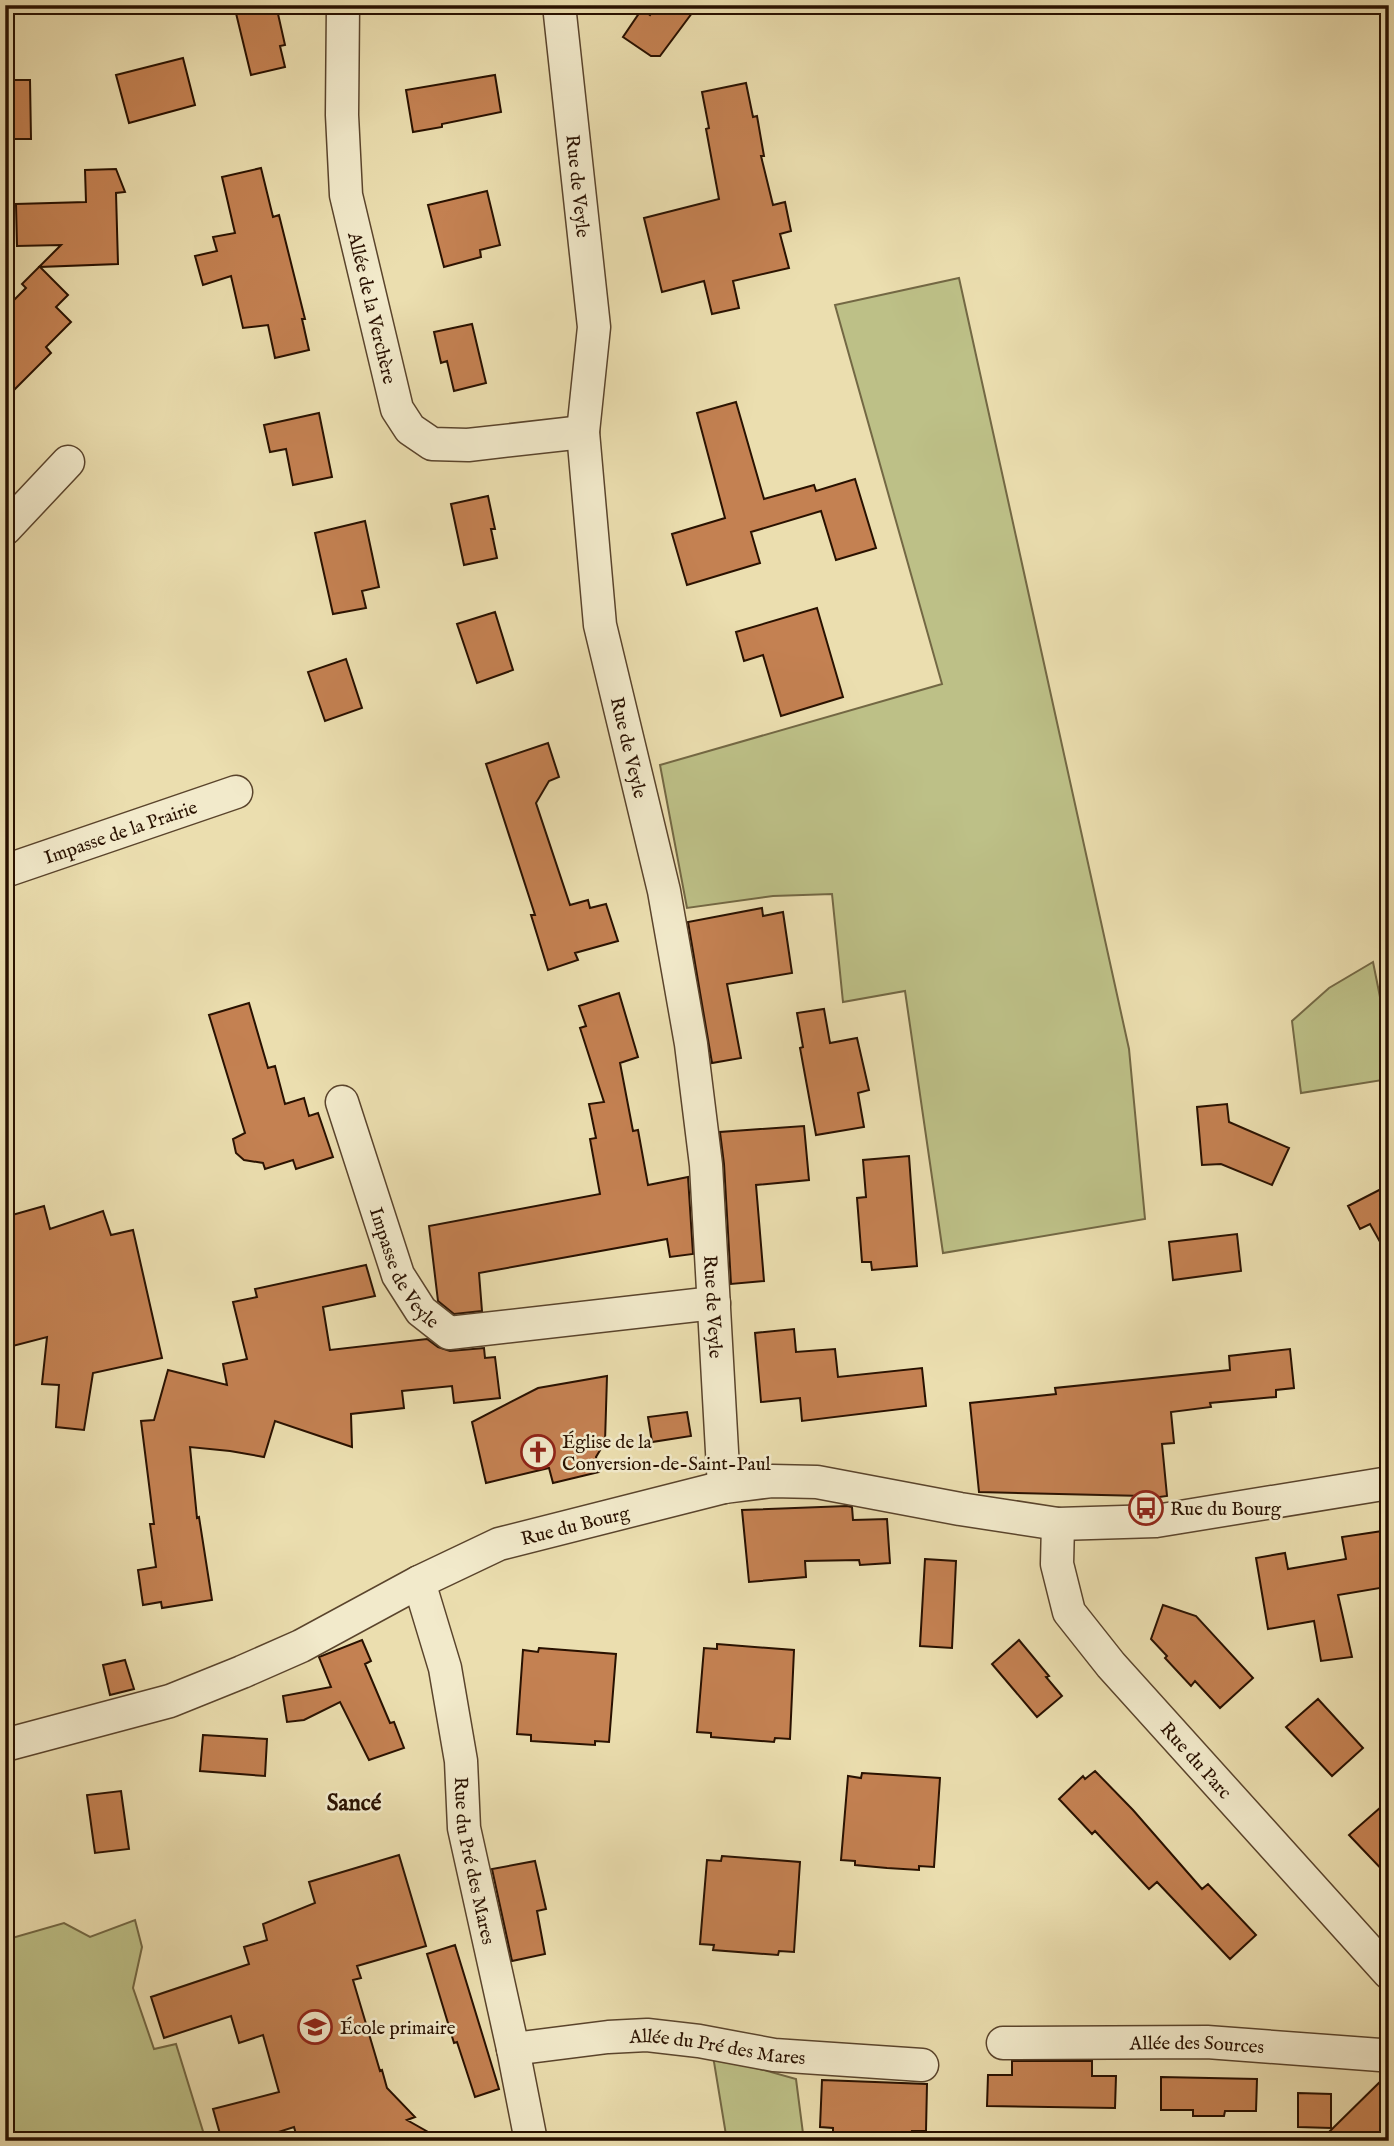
<svg xmlns="http://www.w3.org/2000/svg" width="1394" height="2146" font-family="'IM FELL English',serif">
<rect width="100%" height="100%" fill="#ebdeaf"/>
<filter id="stains"><feTurbulence type="fractalNoise" baseFrequency=".00286" numOctaves="4"/><feColorMatrix values="0 0 0 0 .2 0 0 0 0 .09 0 0 0 0 .02 0 0 0 .5 -.17"/></filter>
<radialGradient id="worn" r=".72"><stop offset=".6" stop-color="#630" stop-opacity="0"/><stop offset="1" stop-color="#630" stop-opacity=".3"/></radialGradient>
<!-- green -->
<path fill="#bdc087" stroke="#736844" stroke-width="2" d="M 959,278 L 1129,1049 L 1145,1219 L 943,1253 L 905,991 L 843,1002 L 832,894 L 773,896 L 687,908 L 660,765 L 942,684 L 835,305 Z
M 1373,962 L 1389,1042 L 1389,1079 L 1301,1093 L 1292,1021 L 1329,988 Z
M 135,1920 L 142,1947 L 133,1988 L 154,2049 L 176,2044 L 206,2141 L 5,2141 L 5,1940 L 64,1923 L 90,1937 Z
M 713,2056 L 796,2079 L 804,2141 L 727,2141 Z"/>
<!-- building -->
<path fill="#c48152" stroke="#291100" stroke-width="2" d="M 234,5 L 276,5 L 285,45 L 280,46 L 285,67 L 251,75 Z
M 657,5 L 698,5 L 660,56 L 651,56 L 623,37 L 642,9 L 650,15 Z
M 183,58 L 195,105 L 129,123 L 116,75 Z
M 495,75 L 501,112 L 442,124 L 442,127 L 413,132 L 406,90 Z
M 5,80 L 30,80 L 31,139 L 5,139 Z
M 746,83 L 753,117 L 757,116 L 764,156 L 761,156 L 773,205 L 785,202 L 791,231 L 780,234 L 789,268 L 733,281 L 739,308 L 712,314 L 704,281 L 662,292 L 644,218 L 719,199 L 706,129 L 709,128 L 702,92 Z
M 261,168 L 273,217 L 279,215 L 305,319 L 302,319 L 309,350 L 275,358 L 268,325 L 243,328 L 231,276 L 203,285 L 195,256 L 217,251 L 213,237 L 235,233 L 222,177 Z
M 116,169 L 125,192 L 116,193 L 118,264 L 40,267 L 68,295 L 56,307 L 71,322 L 46,347 L 51,353 L 5,399 L 5,309 L 26,288 L 22,284 L 61,245 L 17,246 L 16,204 L 86,202 L 85,170 Z
M 487,191 L 500,245 L 480,250 L 481,257 L 444,267 L 428,205 Z
M 472,324 L 486,383 L 454,391 L 447,361 L 441,363 L 434,332 Z
M 736,402 L 764,499 L 814,485 L 816,491 L 855,479 L 876,548 L 836,560 L 821,511 L 751,532 L 760,563 L 687,585 L 672,534 L 725,518 L 697,413 Z
M 319,413 L 332,477 L 293,485 L 286,449 L 270,452 L 264,425 Z
M 488,496 L 495,529 L 491,529 L 497,558 L 464,565 L 451,504 Z
M 365,521 L 379,587 L 362,591 L 366,608 L 333,614 L 315,533 Z
M 817,608 L 843,697 L 781,716 L 763,655 L 744,661 L 736,632 Z
M 495,612 L 513,670 L 477,683 L 457,624 Z
M 346,659 L 362,708 L 325,721 L 308,672 Z
M 548,743 L 559,777 L 549,781 L 536,803 L 570,905 L 588,900 L 590,908 L 606,904 L 618,941 L 575,953 L 578,960 L 548,970 L 531,915 L 535,915 L 486,764 Z
M 762,908 L 763,916 L 783,912 L 792,973 L 727,984 L 741,1058 L 712,1063 L 688,922 Z
M 619,993 L 638,1057 L 620,1063 L 633,1131 L 638,1130 L 648,1185 L 688,1177 L 693,1254 L 670,1257 L 667,1239 L 479,1273 L 482,1311 L 454,1314 L 438,1301 L 429,1226 L 600,1194 L 590,1139 L 596,1138 L 589,1104 L 604,1102 L 580,1028 L 586,1026 L 579,1006 Z
M 249,1003 L 268,1068 L 275,1066 L 285,1104 L 304,1098 L 309,1116 L 318,1113 L 333,1157 L 296,1169 L 293,1160 L 265,1169 L 263,1163 L 244,1160 L 236,1153 L 233,1139 L 245,1133 L 209,1015 Z
M 824,1009 L 830,1043 L 857,1038 L 869,1090 L 858,1093 L 864,1127 L 816,1135 L 800,1048 L 803,1047 L 797,1013 Z
M 1227,1104 L 1229,1122 L 1289,1148 L 1272,1185 L 1221,1164 L 1202,1165 L 1197,1107 Z
M 804,1126 L 809,1180 L 756,1185 L 764,1281 L 731,1284 L 724,1164 L 720,1132 Z
M 909,1156 L 917,1266 L 872,1270 L 871,1262 L 862,1262 L 857,1198 L 866,1197 L 863,1160 Z
M 1389,1185 L 1389,1258 L 1370,1224 L 1360,1229 L 1348,1206 Z
M 44,1206 L 50,1229 L 103,1211 L 111,1235 L 133,1230 L 162,1358 L 93,1373 L 84,1430 L 56,1427 L 59,1385 L 42,1384 L 47,1337 L 5,1348 L 5,1217 Z
M 1237,1234 L 1241,1271 L 1173,1280 L 1169,1242 Z
M 366,1265 L 375,1296 L 323,1307 L 330,1350 L 427,1339 L 438,1347 L 450,1351 L 484,1348 L 485,1358 L 495,1357 L 500,1398 L 454,1403 L 452,1386 L 402,1391 L 404,1408 L 351,1414 L 352,1447 L 275,1421 L 264,1457 L 230,1451 L 190,1447 L 197,1518 L 199,1517 L 212,1600 L 162,1608 L 161,1602 L 143,1605 L 138,1570 L 156,1567 L 150,1524 L 154,1524 L 141,1421 L 154,1420 L 168,1370 L 227,1385 L 223,1364 L 247,1359 L 233,1302 L 257,1297 L 255,1289 Z
M 794,1329 L 796,1352 L 835,1349 L 838,1377 L 922,1368 L 926,1406 L 802,1421 L 800,1398 L 761,1402 L 755,1333 Z
M 1290,1349 L 1294,1388 L 1276,1390 L 1276,1397 L 1210,1403 L 1211,1407 L 1171,1412 L 1174,1443 L 1162,1444 L 1167,1496 L 1144,1499 L 1144,1496 L 979,1492 L 970,1403 L 1056,1394 L 1055,1388 L 1230,1370 L 1229,1356 Z
M 607,1376 L 605,1442 L 596,1457 L 599,1472 L 553,1483 L 549,1468 L 486,1483 L 472,1422 L 538,1388 Z
M 687,1412 L 691,1436 L 652,1442 L 648,1417 Z
M 847,1506 L 852,1507 L 853,1520 L 887,1519 L 890,1563 L 860,1565 L 859,1560 L 805,1561 L 806,1577 L 749,1582 L 742,1510 Z
M 1389,1530 L 1389,1567 L 1383,1568 L 1386,1587 L 1338,1595 L 1352,1657 L 1321,1661 L 1314,1621 L 1268,1629 L 1256,1558 L 1285,1553 L 1288,1569 L 1346,1559 L 1342,1537 Z
M 925,1559 L 956,1561 L 952,1648 L 920,1646 Z
M 1163,1605 L 1196,1616 L 1253,1678 L 1220,1708 L 1195,1681 L 1191,1686 L 1165,1658 L 1167,1656 L 1151,1639 Z
M 362,1640 L 371,1661 L 365,1664 L 390,1723 L 394,1722 L 404,1748 L 369,1760 L 340,1702 L 304,1720 L 287,1722 L 283,1696 L 331,1687 L 319,1657 Z
M 1019,1640 L 1049,1676 L 1046,1677 L 1062,1696 L 1037,1717 L 992,1664 Z
M 717,1644 L 794,1650 L 790,1739 L 775,1738 L 774,1742 L 711,1737 L 711,1733 L 697,1732 L 704,1648 L 717,1649 Z
M 539,1648 L 616,1654 L 609,1742 L 595,1741 L 595,1745 L 531,1741 L 531,1735 L 517,1734 L 523,1650 L 538,1652 Z
M 125,1660 L 134,1689 L 110,1695 L 103,1665 Z
M 1318,1699 L 1363,1748 L 1332,1776 L 1286,1727 Z
M 203,1735 L 267,1739 L 265,1776 L 200,1771 Z
M 1095,1771 L 1133,1810 L 1202,1889 L 1208,1884 L 1256,1935 L 1230,1959 L 1157,1882 L 1149,1889 L 1095,1831 L 1092,1834 L 1059,1799 L 1083,1776 L 1085,1779 Z
M 862,1773 L 940,1778 L 934,1867 L 919,1866 L 919,1870 L 887,1868 L 855,1865 L 855,1861 L 841,1860 L 848,1776 L 861,1778 Z
M 121,1791 L 129,1849 L 95,1853 L 87,1795 Z
M 1389,1800 L 1389,1877 L 1349,1835 Z
M 399,1855 L 426,1946 L 357,1966 L 361,1978 L 353,1980 L 380,2071 L 382,2070 L 387,2088 L 415,2117 L 407,2120 L 444,2141 L 298,2141 L 294,2127 L 250,2141 L 222,2141 L 213,2109 L 279,2092 L 263,2035 L 239,2043 L 231,2016 L 164,2038 L 151,1997 L 249,1964 L 244,1947 L 267,1940 L 263,1924 L 315,1903 L 309,1882 Z
M 722,1856 L 800,1862 L 794,1952 L 779,1951 L 778,1955 L 713,1950 L 714,1945 L 700,1944 L 707,1860 L 721,1861 Z
M 535,1861 L 546,1909 L 537,1911 L 545,1954 L 512,1961 L 492,1869 Z
M 455,1945 L 499,2089 L 475,2097 L 457,2042 L 454,2043 L 427,1954 Z
M 1012,2061 L 1092,2061 L 1092,2076 L 1116,2076 L 1115,2108 L 987,2106 L 988,2075 L 1012,2075 Z
M 1389,2073 L 1389,2124 L 1380,2132 L 1329,2132 Z
M 1161,2077 L 1257,2079 L 1256,2111 L 1225,2111 L 1224,2116 L 1193,2116 L 1193,2110 L 1161,2110 Z
M 822,2080 L 927,2084 L 926,2131 L 912,2131 L 912,2136 L 833,2134 L 833,2128 L 820,2127 Z
M 1298,2093 L 1331,2094 L 1331,2128 L 1298,2127 Z"/>
<g fill="none" stroke-linecap="round" stroke-linejoin="round">
<!-- street casing -->
<g stroke="#5a442c" stroke-width="35">
<g id="street">
<path id="s1" d="M 343,5 L 342,115 L 346,195 L 397,409 L 410,429 L 432,444 L 468,445 L 583,432"/>
<path id="s2" d="M 559,5 L 594,327 L 583,432 L 600,625 L 664,891 L 691,1044 L 706,1165 L 724,1487"/>
<path d="M 5,529 L 68,462"/>
<path id="s3" d="M 5,871 L 236,792"/>
<path id="s4" d="M 342,1102 L 398,1275 L 421,1311 L 449,1333 L 714,1303"/>
<path id="s5" d="M 1058,1524 L 1057,1564 L 1069,1612 L 1111,1665 L 1389,1973"/>
<path id="s6" d="M 419,1582 L 445,1668 L 461,1761 L 464,1828 L 513,2049 L 531,2141"/>
<path id="s7" d="M 5,1745 L 170,1701 L 242,1672 L 301,1646 L 419,1582 L 499,1544 L 724,1487 L 772,1481 L 817,1482 L 960,1509 L 1058,1524 L 1156,1521 L 1389,1483"/>
<path id="s8" d="M 1003,2043 L 1207,2042 L 1380,2055 L 1389,2053"/>
<path id="s9" d="M 513,2049 L 608,2037 L 647,2035 L 699,2041 L 774,2055 L 922,2065"/>
</g>
</g>
<!-- street -->
<use href="#street" stroke="#f2eacb" stroke-width="32"/>
</g>
<!-- icons -->
<defs>
<g id="church-ring" transform="scale(1.75)"><circle r="9.5" fill="#f2eacb" stroke="#8f2418" stroke-width="1.5"/><path d="M-1.2-6h2.4v3.5h3.3v2.4h-3.3V6h-2.4V-.1h-3.3v-2.4h3.3Z" fill="#8f2418"/></g>
<g id="bus-ring" transform="scale(1.75)"><circle r="9.5" fill="#f2eacb" stroke="#8f2418" stroke-width="1.5"/><path d="M-5-6H5V4H4V6H2V4H-2V6H-4V4H-5ZM-3.5-4V0h7V-4ZM-3.5 1.2v1.5H-2V1.2ZM2 1.2v1.5H3.5V1.2Z" fill="#8f2418"/></g>
<g id="school-ring" transform="scale(1.75)"><circle r="9.5" fill="#f2eacb" stroke="#8f2418" stroke-width="1.5"/><path d="M0-5L7-2L0 1L-7-2ZM-4 1L0 2.5L4 1V4Q0 6-4 4Z" fill="#8f2418"/></g>
</defs>
<g fill-rule="evenodd">
<use href="#church-ring" x="538" y="1452"/>
<use href="#bus-ring" x="1146" y="1508"/>
<use href="#school-ring" x="315" y="2027"/>
</g>
<g text-anchor="middle" stroke-width="5" stroke-linejoin="round" paint-order="stroke">
<!-- street labels -->
<g font-size="19" fill="#291100" stroke="#f2eacb">
<text dy="7" stroke="none"><textPath href="#s2" startOffset="182">Rue de Veyle</textPath></text>
<text dy="7" stroke="none"><textPath href="#s1" startOffset="306">Allée de la Verchère</textPath></text>
<text dy="7" stroke="none"><textPath href="#s2" startOffset="749">Rue de Veyle</textPath></text>
<text dy="7" stroke="none"><textPath href="#s3" startOffset="122">Impasse de la Prairie</textPath></text>
<text dy="7" stroke="none"><textPath href="#s4" startOffset="178">Impasse de Veyle</textPath></text>
<text dy="7" stroke="none"><textPath href="#s2" startOffset="1316">Rue de Veyle</textPath></text>
<text dy="7" stroke="none"><textPath href="#s7" startOffset="614">Rue du Bourg</textPath></text>
<text dy="7" stroke="none"><textPath href="#s5" startOffset="285">Rue du Parc</textPath></text>
<text dy="7" stroke="none"><textPath href="#s6" startOffset="285">Rue du Pré des Mares</textPath></text>
<text dy="7" stroke="none"><textPath href="#s8" startOffset="194">Allée des Sources</textPath></text>
<text dy="7" stroke="none"><textPath href="#s9" startOffset="206">Allée du Pré des Mares</textPath></text>
</g>
<!-- poi labels -->
<g font-size="19" fill="#291100" stroke="#f2eacb" text-anchor="start">
<text x="562" y="1448">Église de la<tspan x="562" dy="22">Conversion-de-Saint-Paul</tspan></text>
<text x="1170" y="1515">Rue du Bourg</text>
<text x="340" y="2034">École primaire</text>
</g>
<!-- quarter labels -->
<g font-size="23" font-weight="bold" fill="#291100" stroke="#f2eacb">
<text x="354" y="1810">Sancé</text>
</g>
</g>
<!-- margin -->
<rect width="1394" height="2146" fill="none" stroke="#ebdeaf" stroke-width="28"/>
<rect x="7" y="7" width="1380" height="2132" fill="none" stroke="#291100" stroke-width="3.5"/>
<rect x="14" y="14" width="1366" height="2118" fill="none" stroke="#291100" stroke-width="2"/>
<rect width="100%" height="100%" filter="url(#stains)"/>
<rect width="100%" height="100%" fill="url(#worn)"/>
</svg>
